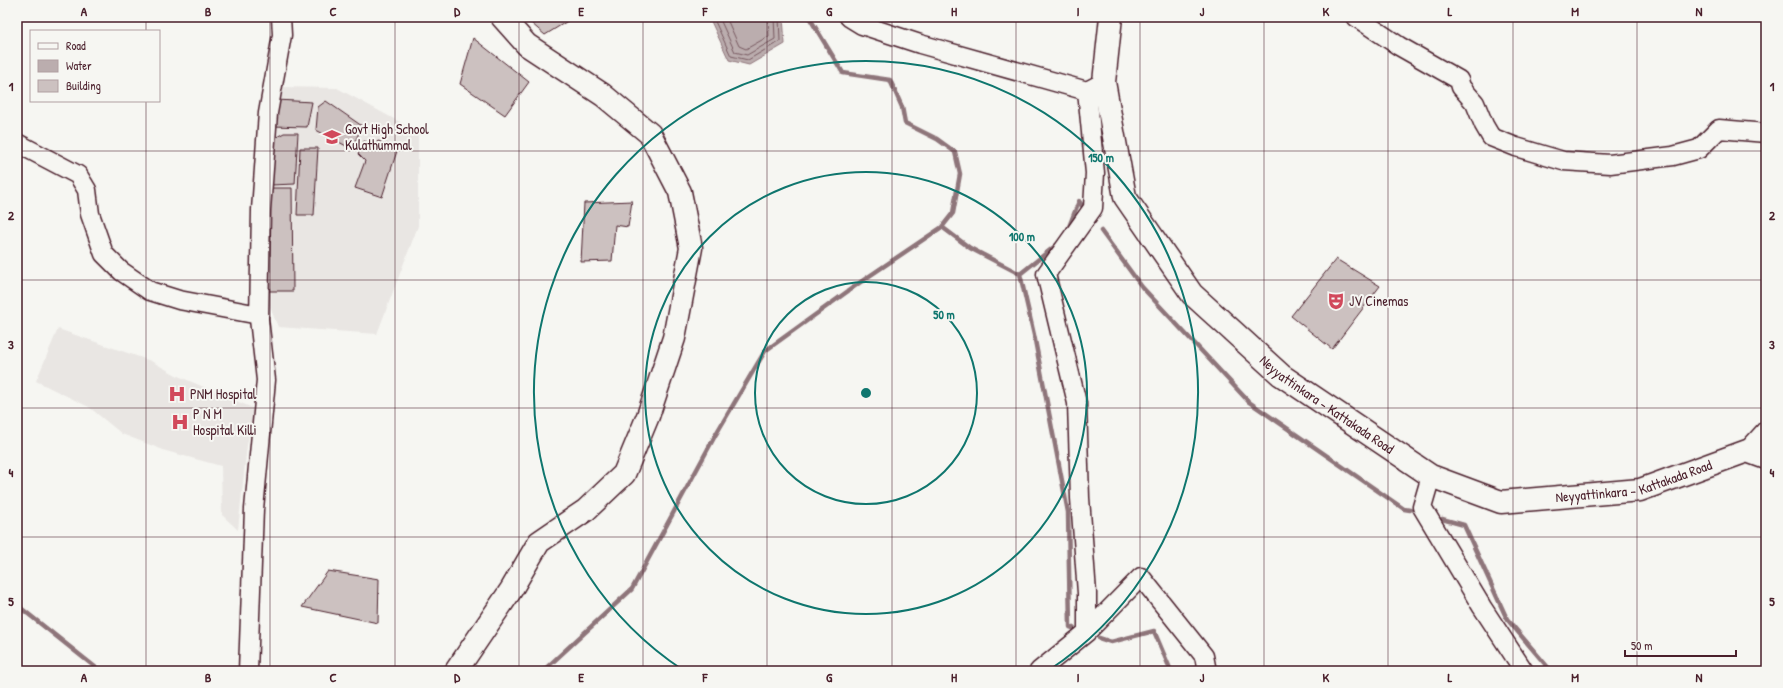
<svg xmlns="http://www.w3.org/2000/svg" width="1783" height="688" font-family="'Patrick Hand',sans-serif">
<rect width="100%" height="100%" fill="#f6f6f2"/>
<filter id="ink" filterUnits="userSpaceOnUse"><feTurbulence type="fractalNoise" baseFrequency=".025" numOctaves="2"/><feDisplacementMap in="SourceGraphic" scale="8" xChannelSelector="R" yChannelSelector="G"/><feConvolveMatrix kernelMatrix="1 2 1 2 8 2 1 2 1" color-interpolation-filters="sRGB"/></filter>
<g filter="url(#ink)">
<!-- built -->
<path fill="#e9e6e3" d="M 277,87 L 337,88 L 418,132 L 418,226 L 377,334 L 278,327 L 266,297 Z
M 58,329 L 151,361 L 178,376 L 255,409 L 247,445 L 238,530 L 222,515 L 221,466 L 166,451 L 122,434 L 89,407 L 36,381 Z"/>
<!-- water -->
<path fill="#bbadae" stroke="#8e747a" d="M 709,17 L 783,17 L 785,44 L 749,65 L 729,60 Z"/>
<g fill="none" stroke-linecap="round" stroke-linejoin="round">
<!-- shore -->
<path stroke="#77585f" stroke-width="1" d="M 713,17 L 731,56 L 748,60 L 780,41 L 779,17
M 719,17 L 735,52 L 747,55 L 775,39 L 774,17
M 726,17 L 739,46 L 746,49 L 769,36 L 768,17"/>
<!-- stream -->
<path stroke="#8e747a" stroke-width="4.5" d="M 809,17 L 843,73 L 890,80 L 902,107 L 905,123 L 937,139 L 955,152 L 960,174 L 953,213 L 942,227 L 970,248 L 1020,274 L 1034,335 L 1068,512 L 1070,627 L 1073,628
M 1101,231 L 1142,287 L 1249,402 L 1404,509 L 1410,510
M 1067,232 L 1079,201 L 1084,209
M 1020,274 L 1059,243
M 1442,519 L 1464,525 L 1507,619 L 1551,671
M 17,605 L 100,671
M 1099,638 L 1111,642 L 1154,631 L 1171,671
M 543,671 L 632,589 L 716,434 L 765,351 L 862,281 L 942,227"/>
</g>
<!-- building -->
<path fill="#ccc1c0" stroke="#4a1f2b" d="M 524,17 L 574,17 L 545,35 Z
M 473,38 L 529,82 L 505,115 L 460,84 Z
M 277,100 L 312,102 L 307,127 L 272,126 Z
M 326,101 L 362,126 L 352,149 L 316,130 L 318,107 Z
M 284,133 L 298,133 L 295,184 L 271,185 L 273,139 Z
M 364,141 L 374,145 L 378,141 L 398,148 L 382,197 L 355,188 L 365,161 L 358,154 Z
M 300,148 L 318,148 L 314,215 L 297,215 Z
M 266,188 L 292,188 L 293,291 L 266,291 Z
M 632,201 L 628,227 L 615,225 L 612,261 L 581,262 L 584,203 Z
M 1336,259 L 1380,286 L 1332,349 L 1291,316 Z
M 328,571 L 379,579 L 378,623 L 302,607 Z"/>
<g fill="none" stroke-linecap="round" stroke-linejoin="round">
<!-- minor casing -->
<g stroke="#4a1f2b" stroke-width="21">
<path id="minor" d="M 849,17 L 862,25 L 920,44 L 1087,91
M 1356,17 L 1399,46 L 1459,80 L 1461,87 L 1475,103 L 1484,125 L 1491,137 L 1516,147 L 1563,161 L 1610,164 L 1673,156 L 1699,149 L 1719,129 L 1766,133
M 17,143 L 78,175 L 87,190 L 90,214 L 104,254 L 121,271 L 150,291 L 179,300 L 259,315
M 1747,451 L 1766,430
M 1431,476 L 1422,507 L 1482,607 L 1524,671
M 1087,632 L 1141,577 L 1204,656 L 1207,671
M 248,671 L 254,509 L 266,380 L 259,319 L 261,210 L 268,113 L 282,35 L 281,17
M 1039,671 L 1087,632 L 1087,593 L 1080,498 L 1077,403 L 1046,274 L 1093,208 L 1095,173 L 1087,91 L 1104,82"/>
</g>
<!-- secondary casing -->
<g stroke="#4a1f2b" stroke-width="25">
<g id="secondary">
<path id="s1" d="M 1111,17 L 1104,82 L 1125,197 L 1192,294 L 1281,375 L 1431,476 L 1501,502 L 1640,490 L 1747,451 L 1766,458"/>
<path d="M 456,671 L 511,590 L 539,542 L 586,510 L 624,474 L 648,416 L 674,338 L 691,248 L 680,192 L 650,134 L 603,95 L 527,45 L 502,17"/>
</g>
</g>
<!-- minor -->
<use href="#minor" stroke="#f6f6f2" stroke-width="18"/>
<!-- secondary -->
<use href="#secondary" stroke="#f6f6f2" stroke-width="22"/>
</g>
</g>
<!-- grid -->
<path fill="none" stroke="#4a1f2b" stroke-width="1" stroke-opacity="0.55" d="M 146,17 L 146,31M 270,17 L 270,671M 395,17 L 395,671M 519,17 L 519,671M 643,17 L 643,671M 767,17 L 767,671M 892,17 L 892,671M 1016,17 L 1016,671M 1140,17 L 1140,671M 1264,17 L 1264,671M 1388,17 L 1388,671M 1513,17 L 1513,671M 1637,17 L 1637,671M 146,101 L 146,671M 17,151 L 1766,151M 17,280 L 1766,280M 17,408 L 1766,408M 17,537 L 1766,537"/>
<!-- distance rings -->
<g fill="none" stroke="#0f766e" stroke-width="2">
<circle cx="866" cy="393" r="111"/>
<circle cx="866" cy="393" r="221"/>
<path d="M683 670A332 332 0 1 1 1049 670"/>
</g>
<!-- icons -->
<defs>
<g id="school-bare" transform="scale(1.38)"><path d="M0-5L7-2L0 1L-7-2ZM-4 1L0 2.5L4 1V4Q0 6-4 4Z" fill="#d1495b" stroke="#f6f6f2" stroke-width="2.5" paint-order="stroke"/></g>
<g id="theatre-bare" transform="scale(1.38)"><path d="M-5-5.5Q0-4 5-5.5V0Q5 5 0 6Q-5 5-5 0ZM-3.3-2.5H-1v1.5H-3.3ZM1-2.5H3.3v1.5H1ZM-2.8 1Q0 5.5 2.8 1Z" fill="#d1495b" stroke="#f6f6f2" stroke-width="2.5" paint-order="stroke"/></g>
<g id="hospital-bare" transform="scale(1.38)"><path d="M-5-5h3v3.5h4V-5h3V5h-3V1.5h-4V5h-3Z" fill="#d1495b" stroke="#f6f6f2" stroke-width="2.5" paint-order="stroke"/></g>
</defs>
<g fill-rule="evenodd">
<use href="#school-bare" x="332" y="137"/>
<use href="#theatre-bare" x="1336" y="301"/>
<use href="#hospital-bare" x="177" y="394"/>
<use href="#hospital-bare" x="180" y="422"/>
</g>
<g text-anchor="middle" stroke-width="4" stroke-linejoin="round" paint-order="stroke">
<!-- poi labels -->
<g font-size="14" fill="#4a1f2b" stroke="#f6f6f2" text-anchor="start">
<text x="345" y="134">Govt High School<tspan x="345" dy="16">Kulathummal</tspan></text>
<text x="1349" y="306">JV Cinemas</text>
<text x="190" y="399">PNM Hospital</text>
<text x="193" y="419">P N M<tspan x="193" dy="16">Hospital Killi</tspan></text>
</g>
<!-- street labels -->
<g font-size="14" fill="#4a1f2b" stroke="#f6f6f2">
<text dy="5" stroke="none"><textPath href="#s1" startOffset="475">Neyyattinkara - Kattakada Road</textPath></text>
<text dy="5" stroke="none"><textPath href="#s1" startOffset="811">Neyyattinkara - Kattakada Road</textPath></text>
</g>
</g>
<circle cx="866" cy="393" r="6" fill="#0f766e" stroke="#f6f6f2" stroke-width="2"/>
<g font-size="12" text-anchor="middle" font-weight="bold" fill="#0f766e" stroke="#f6f6f2" stroke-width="4" stroke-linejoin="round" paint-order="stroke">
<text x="1101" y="162">150 m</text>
<text x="1022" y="241">100 m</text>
<text x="944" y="319">50 m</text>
</g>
<!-- margin -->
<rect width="1783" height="688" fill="none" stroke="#f6f6f2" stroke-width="44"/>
<!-- legend -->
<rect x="30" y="30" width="130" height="72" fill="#f6f6f2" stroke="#b1a0a2"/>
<rect x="38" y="43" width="20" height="6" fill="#f6f6f2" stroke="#b1a0a2"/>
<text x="66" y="50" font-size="12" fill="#4a1f2b">Road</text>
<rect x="38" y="60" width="20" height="12" fill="#bbadae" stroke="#b1a0a2"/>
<text x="66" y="70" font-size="12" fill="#4a1f2b">Water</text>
<rect x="38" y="80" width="20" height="12" fill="#ccc1c0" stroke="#b1a0a2"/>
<text x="66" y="90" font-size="12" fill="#4a1f2b">Building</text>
<!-- scale -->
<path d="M1625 650v6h111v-6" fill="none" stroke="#4a1f2b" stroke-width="2"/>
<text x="1631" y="650" font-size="12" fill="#4a1f2b" stroke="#f6f6f2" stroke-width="3" paint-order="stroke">50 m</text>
<rect x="22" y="22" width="1739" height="644" fill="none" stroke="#4a1f2b" stroke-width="1.5"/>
<g font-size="13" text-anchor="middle" font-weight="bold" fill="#4a1f2b">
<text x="84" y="16">A</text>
<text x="208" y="16">B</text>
<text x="333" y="16">C</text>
<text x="457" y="16">D</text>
<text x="581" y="16">E</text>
<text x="705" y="16">F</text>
<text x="829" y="16">G</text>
<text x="954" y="16">H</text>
<text x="1078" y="16">I</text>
<text x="1202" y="16">J</text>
<text x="1326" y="16">K</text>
<text x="1450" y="16">L</text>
<text x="1575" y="16">M</text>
<text x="1699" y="16">N</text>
<text x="11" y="91">1</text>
<text x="1772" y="91">1</text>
<text x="11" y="220">2</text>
<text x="1772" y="220">2</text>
<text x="11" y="349">3</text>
<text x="1772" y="349">3</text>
<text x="11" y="477">4</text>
<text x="1772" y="477">4</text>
<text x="11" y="606">5</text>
<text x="1772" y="606">5</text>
<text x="84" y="682">A</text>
<text x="208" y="682">B</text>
<text x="333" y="682">C</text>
<text x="457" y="682">D</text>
<text x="581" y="682">E</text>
<text x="705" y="682">F</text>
<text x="829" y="682">G</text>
<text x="954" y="682">H</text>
<text x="1078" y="682">I</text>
<text x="1202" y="682">J</text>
<text x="1326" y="682">K</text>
<text x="1450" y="682">L</text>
<text x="1575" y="682">M</text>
<text x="1699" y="682">N</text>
</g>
</svg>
